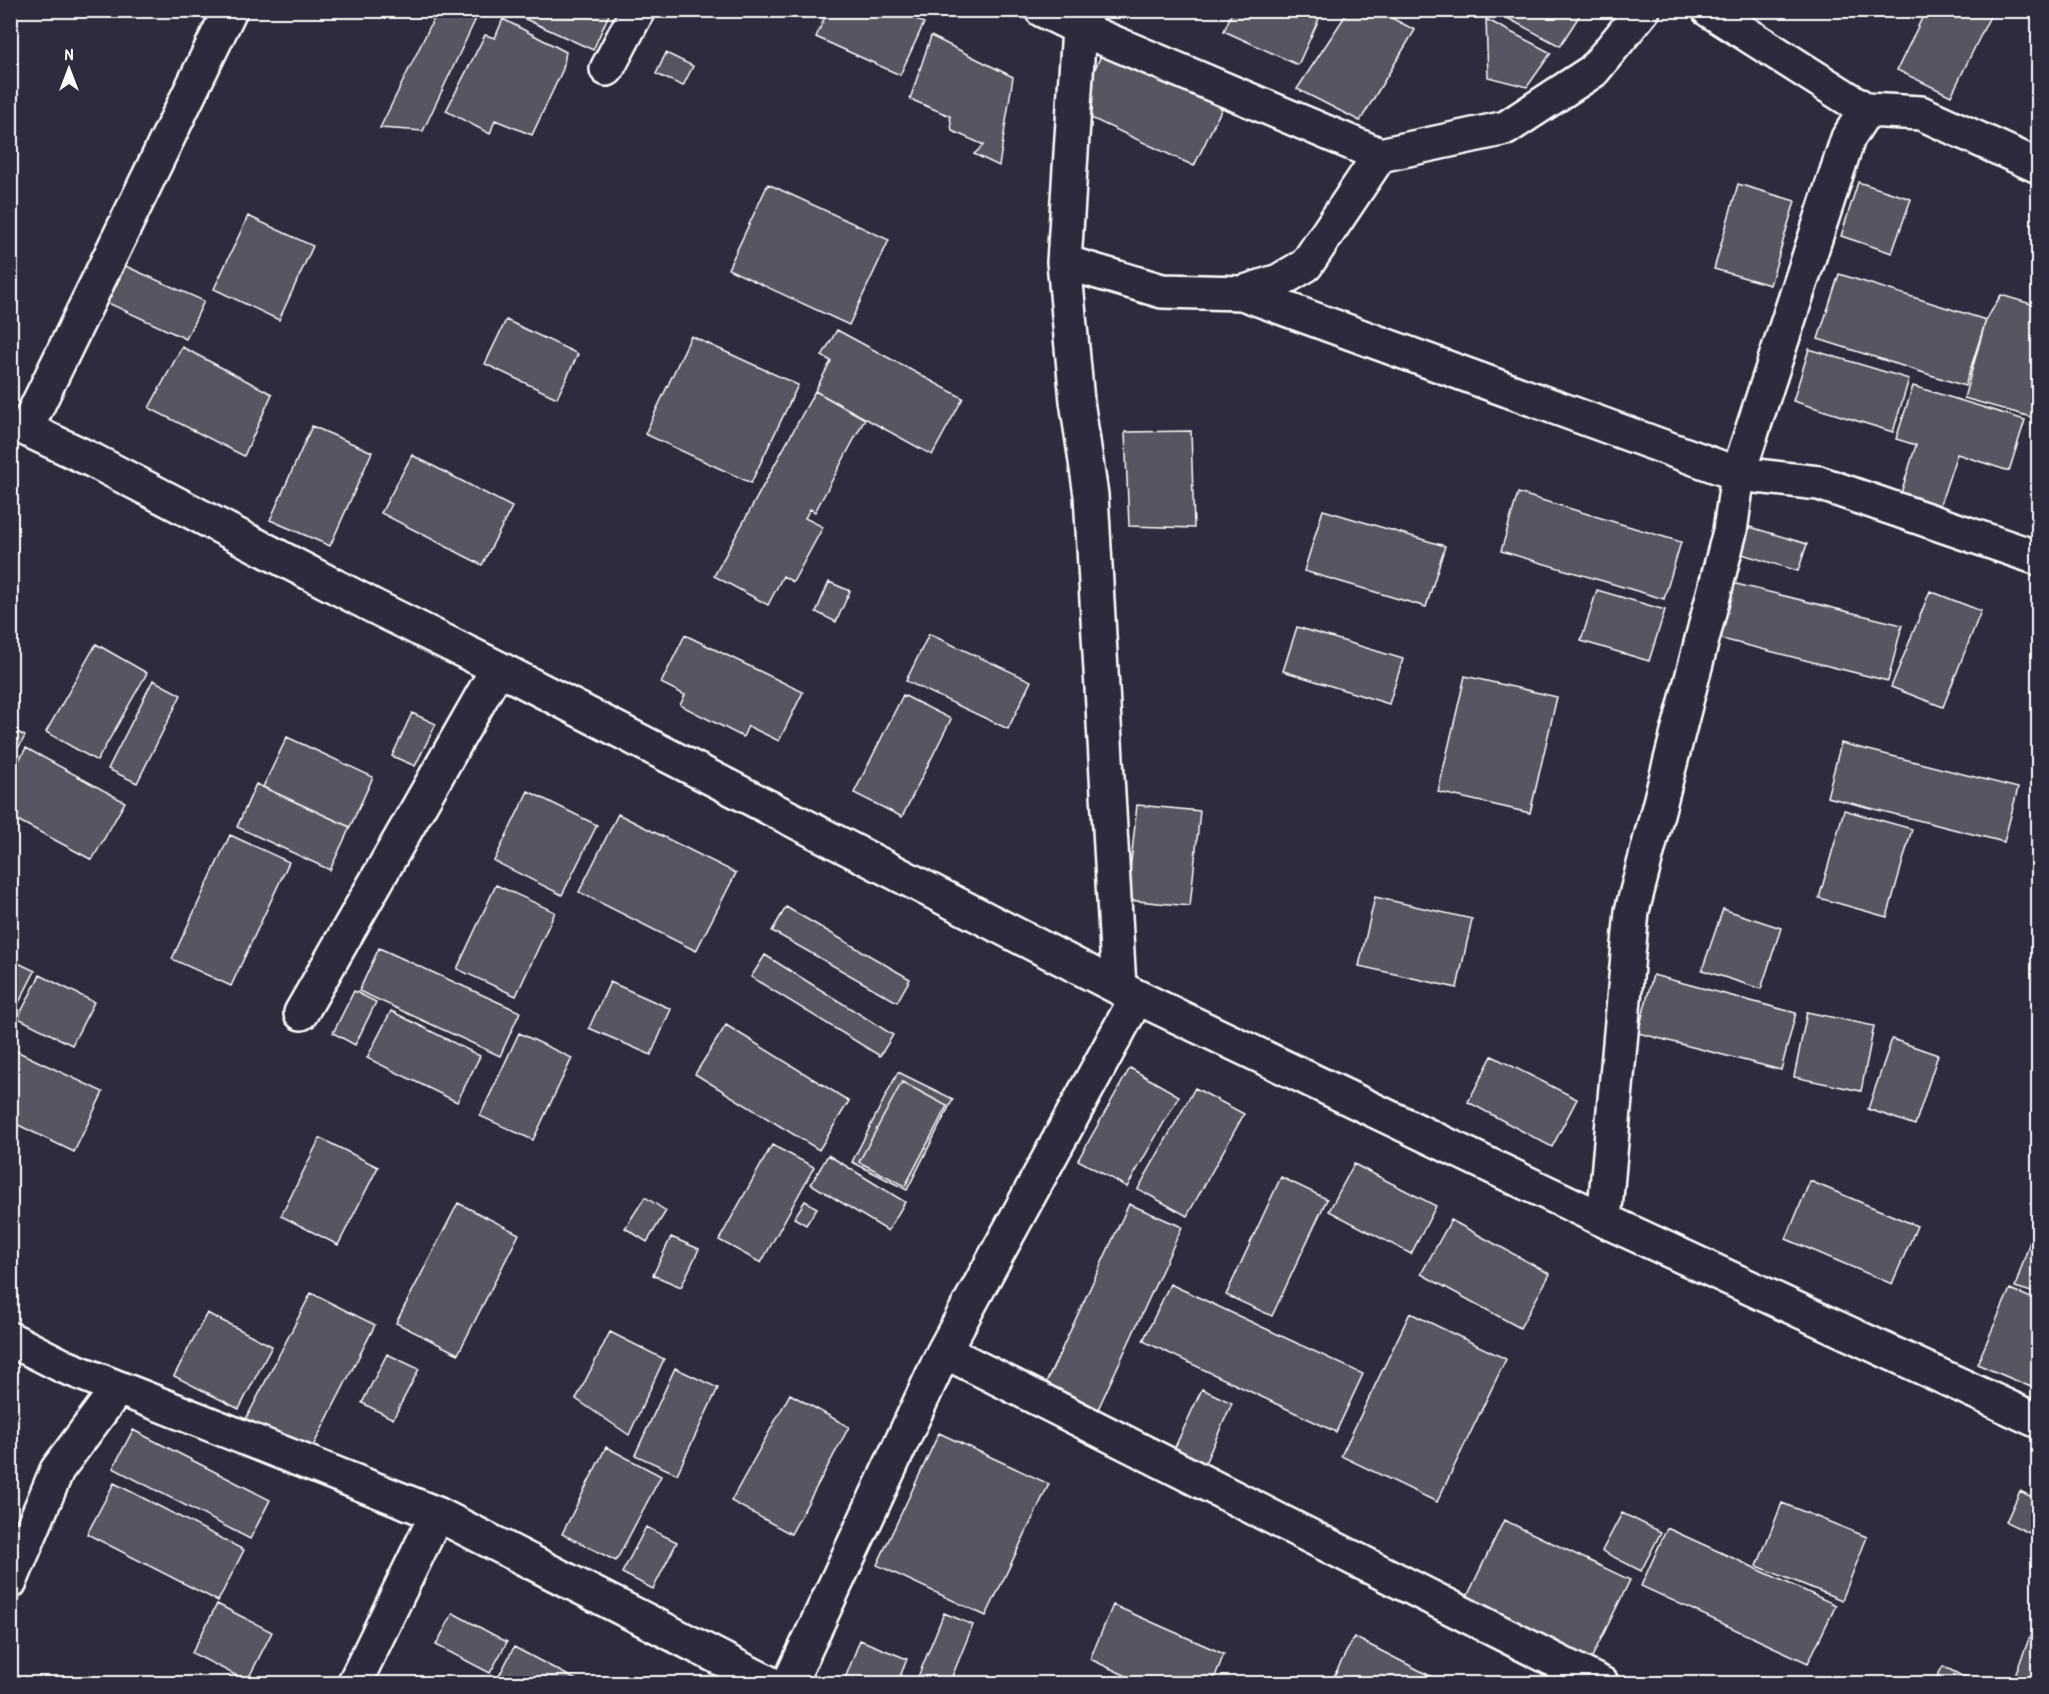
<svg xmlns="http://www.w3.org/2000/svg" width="2049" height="1694" font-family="'Patrick Hand',sans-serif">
<rect width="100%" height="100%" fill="#2f2a3d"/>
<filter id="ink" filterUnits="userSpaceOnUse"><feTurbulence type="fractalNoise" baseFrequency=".0167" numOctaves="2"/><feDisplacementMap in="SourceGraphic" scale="12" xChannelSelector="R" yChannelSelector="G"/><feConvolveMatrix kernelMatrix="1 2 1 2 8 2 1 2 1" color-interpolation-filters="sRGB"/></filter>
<g filter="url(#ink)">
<!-- building -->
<path fill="#595564" stroke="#fff" stroke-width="1.5" d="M 438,10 L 480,10 L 423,131 L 380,128 Z
M 526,10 L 611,10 L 593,50 L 523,18 Z
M 828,10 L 898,10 L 924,23 L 900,75 L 816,37 Z
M 1233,10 L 1323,10 L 1298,65 L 1224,31 Z
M 1349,10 L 1376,10 L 1415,30 L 1360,121 L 1297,89 Z
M 1492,10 L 1583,10 L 1560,46 Z
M 1926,10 L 1993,10 L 1951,96 L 1897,70 Z
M 503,19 L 566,52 L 563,69 L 532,135 L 495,120 L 490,134 L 446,111 L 485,35 L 495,38 Z
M 1486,19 L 1551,53 L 1527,87 L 1488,77 Z
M 931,36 L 1013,77 L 999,166 L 974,154 L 984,145 L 952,131 L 950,116 L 910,99 Z
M 1103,51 L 1223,106 L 1194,166 L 1076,111 Z
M 666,53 L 693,66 L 683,86 L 656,74 Z
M 1858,182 L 1911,199 L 1892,253 L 1841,236 Z
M 768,184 L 889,240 L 849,325 L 728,269 Z
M 1738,184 L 1795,201 L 1770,285 L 1714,269 Z
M 248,216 L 313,246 L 279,320 L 214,289 Z
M 112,260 L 204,301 L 186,339 L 95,297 Z
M 1839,274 L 1986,320 L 1965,386 L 1818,339 Z
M 2001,295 L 2038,306 L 2038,419 L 1964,398 L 1986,320 Z
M 506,320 L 578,354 L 557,398 L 485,364 Z
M 837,330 L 963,398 L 932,455 L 815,391 L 831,361 L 822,356 Z
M 691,336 L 798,385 L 751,483 L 645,434 Z
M 182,347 L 272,394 L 244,456 L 149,408 Z
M 1809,349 L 1909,379 L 1893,432 L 1793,401 Z
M 1913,386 L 2025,420 L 2009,471 L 1957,454 L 1940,505 L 1901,493 L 1916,445 L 1896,439 Z
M 815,391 L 865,419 L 815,512 L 810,509 L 805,518 L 823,527 L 793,582 L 783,576 L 768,605 L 714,576 Z
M 312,426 L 372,452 L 330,546 L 270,520 Z
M 1191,431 L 1194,528 L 1129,526 L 1125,432 Z
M 412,455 L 512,507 L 482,565 L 381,513 Z
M 1518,493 L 1681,542 L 1664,599 L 1501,551 Z
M 1323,510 L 1445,546 L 1426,607 L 1304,571 Z
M 1750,527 L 1807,544 L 1798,571 L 1742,554 Z
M 1724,581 L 1902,625 L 1888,681 L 1710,636 Z
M 829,582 L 850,591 L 836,622 L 816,612 Z
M 1597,590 L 1665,610 L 1649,661 L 1581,641 Z
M 1930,591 L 1981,611 L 1943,707 L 1891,687 Z
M 1297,627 L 1403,659 L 1389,704 L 1283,671 Z
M 929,634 L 1031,681 L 1008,729 L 906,681 Z
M 685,635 L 803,692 L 779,741 L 748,726 L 743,737 L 680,705 L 685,695 L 661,683 Z
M 96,644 L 147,673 L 97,761 L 46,732 Z
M 1465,676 L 1557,697 L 1530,813 L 1438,792 Z
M 153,680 L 181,695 L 137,783 L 108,769 Z
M 903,695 L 951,719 L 902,817 L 854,793 Z
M 412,713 L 436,724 L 415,766 L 392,756 Z
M 10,728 L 25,736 L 10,763 Z
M 287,737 L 373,777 L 350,827 L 263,787 Z
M 1841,743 L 2018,788 L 2004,842 L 1827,797 Z
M 26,748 L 125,802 L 92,860 L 10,816 L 10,776 Z
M 256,784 L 350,827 L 330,870 L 237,827 Z
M 528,791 L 597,825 L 562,895 L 494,861 Z
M 1137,805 L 1200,811 L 1190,906 L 1127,900 Z
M 1844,810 L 1912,829 L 1887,917 L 1819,898 Z
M 618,814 L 736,873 L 696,951 L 579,892 Z
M 230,835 L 289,862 L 231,986 L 172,959 Z
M 496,885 L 555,912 L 516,996 L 457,969 Z
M 1375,897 L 1472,919 L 1457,988 L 1359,966 Z
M 786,907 L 910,979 L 897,1002 L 772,931 Z
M 1723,909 L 1781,928 L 1761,989 L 1702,970 Z
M 379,948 L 520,1012 L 500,1056 L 359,991 Z
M 765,955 L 893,1035 L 880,1056 L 751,977 Z
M 10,959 L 35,971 L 10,1020 Z
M 40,975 L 94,1002 L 72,1045 L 18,1018 Z
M 1653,975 L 1796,1013 L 1781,1070 L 1638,1033 Z
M 610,982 L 671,1009 L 651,1055 L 589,1028 Z
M 354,991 L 376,1002 L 355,1045 L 333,1033 Z
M 391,1011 L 480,1056 L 457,1102 L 367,1058 Z
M 1807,1012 L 1874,1026 L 1861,1091 L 1794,1077 Z
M 726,1025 L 849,1101 L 819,1150 L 695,1074 Z
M 519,1033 L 572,1058 L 533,1140 L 480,1116 Z
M 1892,1039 L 1938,1055 L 1915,1125 L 1868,1109 Z
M 10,1048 L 103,1092 L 74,1152 L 10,1121 Z
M 1492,1056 L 1577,1099 L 1552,1147 L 1468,1102 Z
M 1130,1068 L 1179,1096 L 1127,1187 L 1078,1160 Z
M 898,1072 L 953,1099 L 907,1190 L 852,1162 Z
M 902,1082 L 947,1106 L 905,1186 L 859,1162 Z
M 1195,1088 L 1244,1114 L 1187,1216 L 1138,1189 Z
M 320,1138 L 378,1167 L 338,1245 L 281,1216 Z
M 772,1145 L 814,1167 L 761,1263 L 719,1240 Z
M 828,1155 L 905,1202 L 888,1231 L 811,1184 Z
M 1354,1164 L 1436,1206 L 1411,1254 L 1329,1211 Z
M 1281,1177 L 1327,1199 L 1272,1316 L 1226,1295 Z
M 1810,1181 L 1917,1226 L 1892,1284 L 1786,1239 Z
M 645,1197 L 666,1211 L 647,1242 L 625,1228 Z
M 805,1201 L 817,1208 L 806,1225 L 794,1218 Z
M 458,1203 L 519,1234 L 458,1354 L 396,1323 Z
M 1129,1204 L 1182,1227 L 1093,1420 L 1040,1396 Z
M 1451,1220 L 1550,1274 L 1520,1328 L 1421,1274 Z
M 2034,1229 L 2038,1230 L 2038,1294 L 2015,1287 Z
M 671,1237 L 699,1249 L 681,1287 L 653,1275 Z
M 1170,1284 L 1363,1374 L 1336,1432 L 1143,1341 Z
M 2010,1289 L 2038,1301 L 2038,1390 L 1977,1364 Z
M 311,1293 L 375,1325 L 310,1452 L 246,1419 Z
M 207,1313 L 272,1346 L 239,1409 L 174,1376 Z
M 1410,1313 L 1506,1359 L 1437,1502 L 1341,1456 Z
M 610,1332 L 664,1359 L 629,1435 L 576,1399 Z
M 387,1354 L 419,1369 L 393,1419 L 362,1403 Z
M 675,1368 L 718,1388 L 677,1474 L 635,1455 Z
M 1202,1389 L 1232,1403 L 1201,1472 L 1170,1458 Z
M 790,1394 L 849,1427 L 791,1534 L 731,1501 Z
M 133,1430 L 270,1500 L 250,1539 L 113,1468 Z
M 939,1433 L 1049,1484 L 986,1616 L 877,1565 Z
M 606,1447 L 661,1476 L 616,1561 L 562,1534 Z
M 114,1483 L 244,1550 L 218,1601 L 87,1534 Z
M 2020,1491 L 2038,1500 L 2038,1537 L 2006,1522 Z
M 1782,1503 L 1867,1537 L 1842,1600 L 1757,1566 Z
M 1622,1513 L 1661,1532 L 1641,1571 L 1602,1551 Z
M 1504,1520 L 1630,1580 L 1589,1663 L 1464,1603 Z
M 646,1527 L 677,1542 L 653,1589 L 622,1573 Z
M 1667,1528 L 1836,1605 L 1808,1663 L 1641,1586 Z
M 217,1604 L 272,1632 L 247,1681 L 192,1653 Z
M 1113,1605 L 1224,1654 L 1212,1684 L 1144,1684 L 1090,1659 Z
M 453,1613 L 507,1642 L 490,1673 L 436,1645 Z
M 944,1613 L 973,1625 L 949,1684 L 934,1684 L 918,1677 Z
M 2038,1616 L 2038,1684 L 2023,1684 L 2013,1680 Z
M 1354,1637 L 1446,1684 L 1339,1684 L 1332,1680 Z
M 860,1640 L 907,1659 L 897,1684 L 851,1684 L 844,1681 Z
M 514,1647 L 582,1683 L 495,1684 Z
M 1943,1666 L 1977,1684 L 1933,1684 Z"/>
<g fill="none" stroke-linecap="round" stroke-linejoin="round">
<!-- minor casing -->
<g stroke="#fff" stroke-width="38">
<path id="minor" d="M 230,10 L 26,429 L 94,461 L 375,607 L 498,668 L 1137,997 L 1604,1220 L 2038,1421
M 1042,10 L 1079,28 L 1380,155
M 1088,10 L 1079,28 L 1064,262 L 1077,401 L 1091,495 L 1119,987
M 1709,10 L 1866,110
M 607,69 L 638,10
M 1064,262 L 1162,291 L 1242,293 L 1279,281 L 1306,265 L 1380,155 L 1506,128 L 1593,71 L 1643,10
M 1242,293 L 1738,474 L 1848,138 L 1866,110 L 1921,113 L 2038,166
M 301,1013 L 498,668
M 1604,1220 L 1632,911 L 1730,531 L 1738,474 L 1819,483 L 2038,558
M 10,1339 L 63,1366 L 437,1514 L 771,1684
M 944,1351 L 1602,1684
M 10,1582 L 57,1470 L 118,1388
M 354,1684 L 437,1514
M 789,1684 L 944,1351 L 1137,997"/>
</g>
<!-- minor -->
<use href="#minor" stroke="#2f2a3d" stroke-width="33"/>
</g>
</g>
<!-- margin -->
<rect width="2049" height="1694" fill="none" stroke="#2f2a3d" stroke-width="36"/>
<rect x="18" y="18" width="2013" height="1658" fill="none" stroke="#fff" stroke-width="2" filter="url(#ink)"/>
<!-- north arrow -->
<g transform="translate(69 69)" stroke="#2f2a3d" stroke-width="4.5" paint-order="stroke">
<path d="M0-4.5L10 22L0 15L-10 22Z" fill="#ffffff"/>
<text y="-9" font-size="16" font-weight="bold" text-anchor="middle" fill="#ffffff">N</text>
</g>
</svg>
